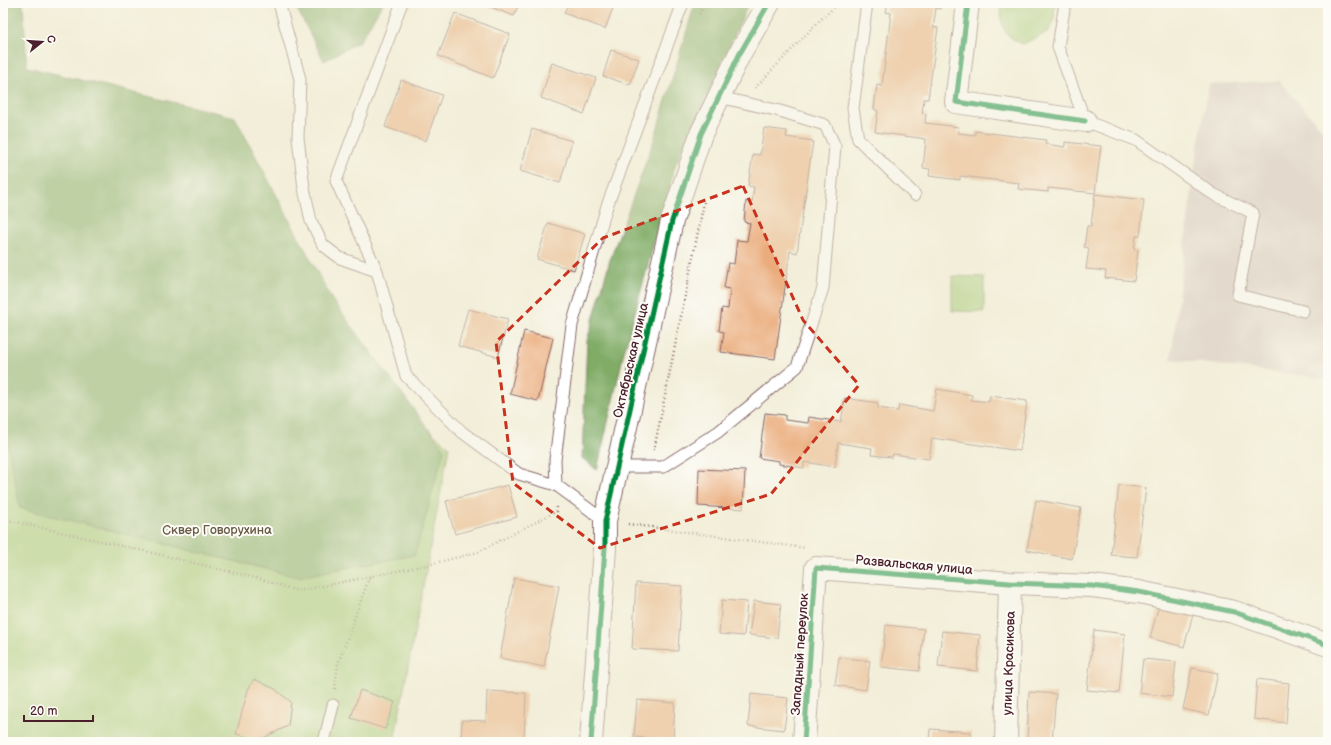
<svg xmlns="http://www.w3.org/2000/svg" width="1331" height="745" font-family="'Balsamiq Sans',sans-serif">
<rect width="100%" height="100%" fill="#fdfcf7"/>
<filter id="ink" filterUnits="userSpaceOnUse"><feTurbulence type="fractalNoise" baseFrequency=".025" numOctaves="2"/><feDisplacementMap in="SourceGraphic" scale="8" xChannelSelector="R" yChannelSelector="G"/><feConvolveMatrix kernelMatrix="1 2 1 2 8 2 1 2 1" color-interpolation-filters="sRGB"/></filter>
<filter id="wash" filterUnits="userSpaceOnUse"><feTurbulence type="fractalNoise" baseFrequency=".012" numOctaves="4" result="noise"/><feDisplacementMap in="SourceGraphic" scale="16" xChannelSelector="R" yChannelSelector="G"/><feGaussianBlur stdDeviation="0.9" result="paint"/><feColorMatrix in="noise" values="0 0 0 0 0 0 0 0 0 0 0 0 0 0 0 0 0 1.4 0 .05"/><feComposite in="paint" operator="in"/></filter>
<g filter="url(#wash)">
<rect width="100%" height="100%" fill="#f2eed9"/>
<!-- industrial -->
<path fill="#d1bfbf" d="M 1279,81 L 1328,136 L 1328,379 L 1171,359 L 1194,172 L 1209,84 Z"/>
<!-- green -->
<path fill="#a0c874" stroke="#757450" d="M 1002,3 L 1055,3 L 1054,19 L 1048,32 L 1023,44 C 1002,36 1000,24 1002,3 Z
M 3,71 L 15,74 L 449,447 L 394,742 L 3,742 Z
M 952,276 L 984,277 L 984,312 L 952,311 Z"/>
<!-- forest -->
<path fill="#80ac66" stroke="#656648" d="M 3,3 L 23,3 L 27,67 L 235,117 L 331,298 L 444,450 L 415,555 L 298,577 L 20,508 L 3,421 Z
M 294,3 L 383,3 L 360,41 L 324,61 Z
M 695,3 L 749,3 L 676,163 L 624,352 L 597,470 L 582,458 L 587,341 L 610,260 L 654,140 Z"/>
<g id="blocks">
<!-- building -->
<path fill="#eaac7c" d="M 480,3 L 519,3 L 514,16 Z
M 568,3 L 615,3 L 605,29 L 564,13 Z
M 888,3 L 941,3 L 940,9 L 936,8 L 935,16 L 933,27 L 938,28 L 928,99 L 924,99 L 922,113 L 926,114 L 925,123 L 959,127 L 958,133 L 975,135 L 975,131 L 1046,140 L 1045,144 L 1065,147 L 1065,142 L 1101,146 L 1095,193 L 1048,188 L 1048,192 L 1018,189 L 1019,183 L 960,176 L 960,180 L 929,176 L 930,169 L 923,168 L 926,139 L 875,132 L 878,111 L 874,109 L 877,85 L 882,86 L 891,13 L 886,12 Z
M 455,13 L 510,34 L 493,78 L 438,56 Z
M 611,50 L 639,59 L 630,85 L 603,76 Z
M 552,63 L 596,78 L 584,114 L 541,98 Z
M 401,80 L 442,95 L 426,141 L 385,127 Z
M 764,128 L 787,131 L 786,137 L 813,141 L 797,253 L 790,251 L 775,359 L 721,352 L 724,332 L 719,331 L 722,308 L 728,309 L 730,289 L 724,288 L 728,263 L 734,264 L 737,240 L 747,241 L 750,223 L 744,222 L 746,201 L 752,202 L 754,187 L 748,186 L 753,154 L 760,155 Z
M 532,129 L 572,141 L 560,183 L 520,171 Z
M 1095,194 L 1144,200 L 1140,236 L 1136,236 L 1134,250 L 1138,250 L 1134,281 L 1105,278 L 1106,271 L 1086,269 L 1089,248 L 1084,247 L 1087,226 L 1091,226 Z
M 548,223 L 585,234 L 574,270 L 537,259 Z
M 468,309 L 508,319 L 498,357 L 458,346 Z
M 524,331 L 553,338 L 538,401 L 510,394 Z
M 937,389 L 972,395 L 971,400 L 989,402 L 990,396 L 1027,401 L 1020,451 L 932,438 L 929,459 L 893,454 L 892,457 L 871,455 L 872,448 L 838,443 L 835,467 L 804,462 L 804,468 L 779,464 L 779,461 L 759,458 L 765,413 L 785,415 L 785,420 L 808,423 L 809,417 L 841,422 L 845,398 L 878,403 L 878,408 L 898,411 L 899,405 L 933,411 Z
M 699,469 L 745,471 L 743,509 L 698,506 Z
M 508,485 L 517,517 L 455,534 L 446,501 Z
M 1119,485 L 1146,488 L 1137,557 L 1111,555 Z
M 1036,500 L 1081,508 L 1072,559 L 1027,550 Z
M 514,578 L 559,586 L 544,667 L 500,658 Z
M 636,583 L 682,586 L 678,651 L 632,649 Z
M 722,600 L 747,602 L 744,636 L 719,634 Z
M 754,601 L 781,604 L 777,638 L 749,635 Z
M 1159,605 L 1193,614 L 1184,647 L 1150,638 Z
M 886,625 L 924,629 L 919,671 L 881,667 Z
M 1094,630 L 1125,634 L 1119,693 L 1087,690 Z
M 942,631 L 980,635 L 977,671 L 938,667 Z
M 839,657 L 870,661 L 866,690 L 835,685 Z
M 1143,659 L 1176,662 L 1172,697 L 1139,693 Z
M 1192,668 L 1218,673 L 1209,715 L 1183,709 Z
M 254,679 L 275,689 L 291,702 L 288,726 L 259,740 L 236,734 L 248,690 Z
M 1257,679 L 1289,683 L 1286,723 L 1254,719 Z
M 360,690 L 395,702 L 385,729 L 351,718 Z
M 487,691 L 526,693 L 524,742 L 461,742 L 462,720 L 486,721 Z
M 1029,692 L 1056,694 L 1052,742 L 1027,741 Z
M 751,694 L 788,698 L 784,730 L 748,726 Z
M 637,700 L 675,703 L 673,740 L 634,737 Z
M 930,729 L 971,732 L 971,742 L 929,742 Z"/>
</g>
</g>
<g filter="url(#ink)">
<use href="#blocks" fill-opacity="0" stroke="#856768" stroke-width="1"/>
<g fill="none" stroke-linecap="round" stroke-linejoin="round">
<!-- lane casing -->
<g stroke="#856768" stroke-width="13">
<path id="lane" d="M 279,3 L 300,79 L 298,138 L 304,188 L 311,221 L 323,245 L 340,258 L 377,271
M 867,3 L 853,108 L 858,139 L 915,195
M 1065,3 L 1058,47 L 1085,121 L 1136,140 L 1213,194 L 1253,213 L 1238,295 L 1303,311
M 401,5 L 336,181 L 377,271 L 406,376 L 462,432 L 519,474 L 556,485 L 605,521
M 617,467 L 663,467 L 718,432 L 797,367 L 823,288 L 835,146 L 825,125 L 780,111 L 719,97
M 556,485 L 555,460 L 572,325 L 607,206 L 683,3
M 324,742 L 333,705"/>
</g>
<!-- street casing -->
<g stroke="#856768" stroke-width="24">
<path id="street" d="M 968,3 L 956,102 L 1085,121
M 591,742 L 605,548 L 605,521 L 672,221 L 701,134 L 739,55 L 769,3
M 804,742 L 816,568 L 1010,583 L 1092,586 L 1139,592 L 1234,612 L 1328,645
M 1006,742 L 1010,583"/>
</g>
<!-- path -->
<path stroke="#856768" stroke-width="2.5" stroke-dasharray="1 3" stroke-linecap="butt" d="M 699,14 L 706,3
M 755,88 L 820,20 L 839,3
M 654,450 L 704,202
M 3,519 L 153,553 L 256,578 L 298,591 L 427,565 L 478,552 L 557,511 L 557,507
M 628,524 L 805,548
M 335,689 L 338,664 L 369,578"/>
<!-- lane -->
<use href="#lane" stroke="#fff" stroke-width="11"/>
<!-- street -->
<use href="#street" stroke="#fff" stroke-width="22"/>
<!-- cycleway casing -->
<g stroke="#fdfcf7" stroke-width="8">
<path id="cycleway" d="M 968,3 L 956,102 L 1085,121
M 591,742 L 605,548 L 605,521 L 672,221 L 701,134 L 739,55 L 769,3
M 804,742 L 816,568 L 1010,583 L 1092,586 L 1139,592 L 1234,612 L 1328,645"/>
</g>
<!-- cycleway -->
<use href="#cycleway" stroke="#00873e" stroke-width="5"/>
</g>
</g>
<!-- marked area -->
<path d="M0 0H1331V745H0ZM 743,186 L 803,320 L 859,385 L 771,494 L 600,548 L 513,483 L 496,342 L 603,238 Z" fill="#f2eed9" fill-opacity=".55" fill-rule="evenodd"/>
<path fill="none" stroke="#c8321e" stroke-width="3" stroke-dasharray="8 5" stroke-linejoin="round" d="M 743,186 L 803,320 L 859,385 L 771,494 L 600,548 L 513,483 L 496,342 L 603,238 Z"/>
<g text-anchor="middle" stroke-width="4" stroke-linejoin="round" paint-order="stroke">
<!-- street labels -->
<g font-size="13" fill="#4a1f2b" stroke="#fdfcf7">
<text transform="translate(630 360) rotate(-77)" y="5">Октябрьская улица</text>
<text transform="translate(914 564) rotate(5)" y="5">Развальская улица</text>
<text transform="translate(799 654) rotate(-86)" y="5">Западный переулок</text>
<text transform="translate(1008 663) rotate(-88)" y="5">улица Красикова</text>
</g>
<!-- park labels -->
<g font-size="13" fill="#685a45" stroke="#fdfcf7">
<text x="217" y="534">Сквер Говорухина</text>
</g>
</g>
<!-- margin -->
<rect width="1331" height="745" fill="none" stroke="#fdfcf7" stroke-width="16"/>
<!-- north arrow -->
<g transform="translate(42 42) rotate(73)" stroke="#fdfcf7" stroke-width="3" paint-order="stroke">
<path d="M0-3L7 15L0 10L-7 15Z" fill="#4a1f2b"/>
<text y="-6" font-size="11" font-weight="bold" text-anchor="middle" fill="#4a1f2b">С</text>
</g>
<!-- scale -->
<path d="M24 715v6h69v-6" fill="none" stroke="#4a1f2b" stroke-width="2"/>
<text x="30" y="715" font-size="12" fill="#4a1f2b" stroke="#fdfcf7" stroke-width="3" paint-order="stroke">20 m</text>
</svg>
